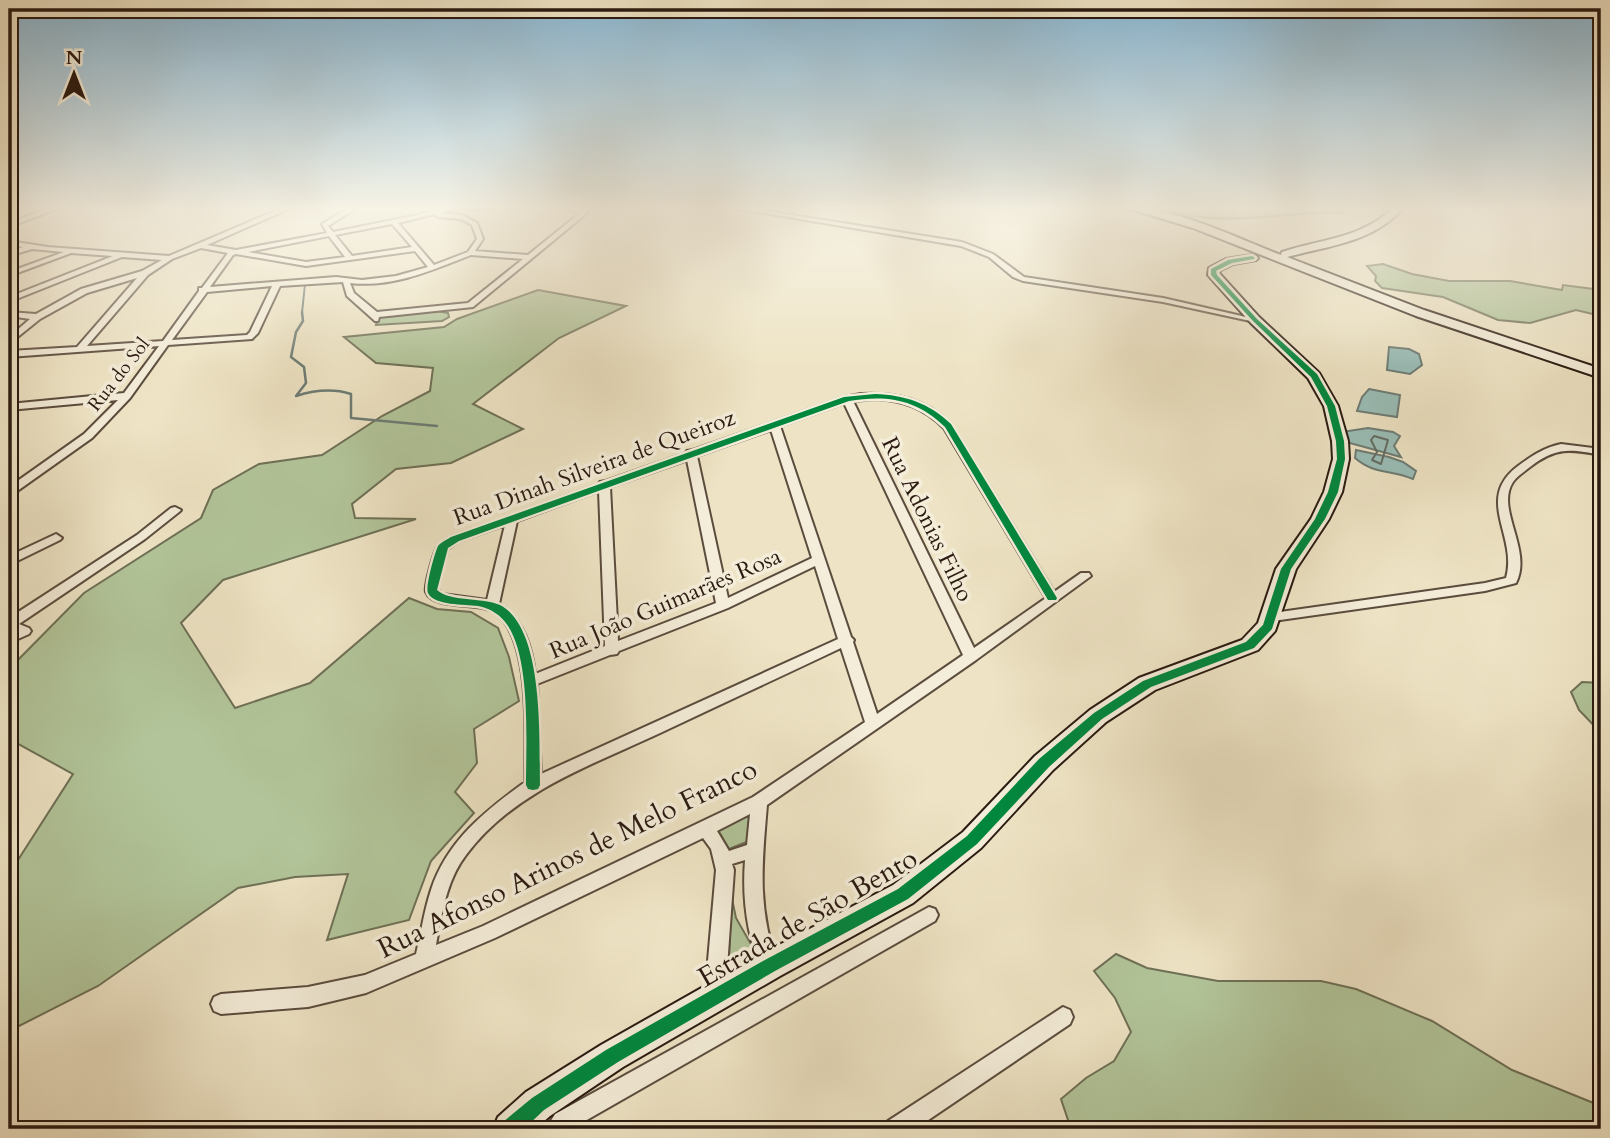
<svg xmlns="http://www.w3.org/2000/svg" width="1610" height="1138" font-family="Cardo,serif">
<rect width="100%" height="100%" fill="#eee4c5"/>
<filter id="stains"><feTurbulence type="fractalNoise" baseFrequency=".00286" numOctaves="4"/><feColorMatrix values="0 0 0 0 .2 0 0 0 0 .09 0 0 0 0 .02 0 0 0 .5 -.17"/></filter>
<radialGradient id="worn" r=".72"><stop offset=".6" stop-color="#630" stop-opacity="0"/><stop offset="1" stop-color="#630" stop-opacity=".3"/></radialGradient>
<!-- green -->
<path fill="#b2c59a" stroke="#6e7056" stroke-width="2" d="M 1176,207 L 1349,207 L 1343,213 C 1288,210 1230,228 1175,212 Z
M 1383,264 L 1412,274 L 1449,281 L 1510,281 L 1562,290 L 1563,285 L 1601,290 L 1601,316 L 1576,310 L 1530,323 L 1498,320 L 1443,297 L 1382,288 L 1375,281 L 1376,276 L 1367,266 Z
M 538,290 L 626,306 L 559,338 L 473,404 L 523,429 L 451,463 L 396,469 L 352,504 L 355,518 L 416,519 L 223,580 L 181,623 L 235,708 L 310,683 L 409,598 L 437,609 L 471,612 L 498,628 L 509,657 L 519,701 L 474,729 L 477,763 L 455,792 L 474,813 L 431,861 L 409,920 L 327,940 L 348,874 L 295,877 L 238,888 L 98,986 L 9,1031 L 9,874 L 73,774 L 9,739 L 9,669 L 84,593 L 201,518 L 213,490 L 259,464 L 322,455 L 382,416 L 430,391 L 433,368 L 376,363 L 344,337 L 444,327 L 457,319 Z
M 437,311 L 448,313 L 449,317 L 442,321 L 376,325 L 378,316 Z
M 1582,682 L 1601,683 L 1601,733 L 1579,710 L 1571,692 Z
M 750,814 L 749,841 L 729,849 L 718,830 Z
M 731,894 L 736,918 L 752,946 L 748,957 L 737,964 L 729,961 Z
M 1116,954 L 1147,968 L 1218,981 L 1321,981 L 1356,989 L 1432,1021 L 1512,1070 L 1601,1106 L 1601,1129 L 1071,1129 L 1061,1099 L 1086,1078 L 1114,1061 L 1131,1032 L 1115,998 L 1094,971 Z"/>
<!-- water -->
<path fill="#9abeb8" stroke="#6d7c75" stroke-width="2" d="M 1389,347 L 1409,349 L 1419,354 L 1422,365 L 1410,374 L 1387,370 Z
M 1369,389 L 1400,395 L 1397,417 L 1357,411 L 1362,397 Z
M 1368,428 L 1393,432 L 1400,436 L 1394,446 L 1401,457 L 1346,442 L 1342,432 Z
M 1356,450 L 1389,457 L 1403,462 L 1416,471 L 1413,479 C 1389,469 1375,475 1355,458 Z"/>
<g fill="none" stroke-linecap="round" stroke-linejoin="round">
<!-- shore -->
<path stroke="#626c64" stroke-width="2" d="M 1374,436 L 1388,440 L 1381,464 L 1372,460 L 1377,452 L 1371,440 Z"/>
<!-- stream-far1 -->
<path stroke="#6d7c75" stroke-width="2" d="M 302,313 L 305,284"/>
<!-- stream -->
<path stroke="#6d7c75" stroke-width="2.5" d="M 302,312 L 303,321 L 296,332 L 291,357 L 304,367 L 306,383 L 296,396 C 315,390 332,388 351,394 L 351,418 L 437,426"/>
<!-- street casing -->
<g stroke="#5b4c3e" stroke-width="4">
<path id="street" d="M 53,207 L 62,207 L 9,227 L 9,223 Z
M 284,207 L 293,207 L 207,245 L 236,250 L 327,233 L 322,224 L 350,207 L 358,207 L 328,226 L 333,232 L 418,215 L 445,207 L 500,207 L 497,209 L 453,209 L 439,213 L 462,215 L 477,223 L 483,239 L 475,251 L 528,255 L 580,213 L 555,207 L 581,208 L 587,213 L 473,307 L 379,317 L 378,321 L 375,321 L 347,296 L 343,282 L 280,286 L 258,333 L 252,339 L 168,345 L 130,398 L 92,438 L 13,494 L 9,495 L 9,487 L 84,434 L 118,400 L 9,410 L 9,404 L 124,393 L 159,346 L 9,357 L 9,351 L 77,347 L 137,278 L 87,293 L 40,319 L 9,344 L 9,337 L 30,319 L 9,316 L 9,312 L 36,314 L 81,289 L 142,271 L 162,260 L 122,257 L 9,302 L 9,297 L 113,256 L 71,253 L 9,276 L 9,272 L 64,252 L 32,249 L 9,256 L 9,252 L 23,247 L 9,245 L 9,241 L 48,247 L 169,256 ZM 435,214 L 438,217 L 461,219 L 472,225 L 477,239 L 468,252 L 434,265 L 398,223 ZM 392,224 L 412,247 L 352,256 L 335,235 ZM 329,236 L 345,257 L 306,262 L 248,252 ZM 201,248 L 228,253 L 202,288 L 199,288 L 199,291 L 163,341 L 87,346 L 148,275 L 172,259 ZM 415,251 L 428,267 L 396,276 L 362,280 L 336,277 L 210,287 L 233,255 L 236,254 L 306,266 ZM 471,255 L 523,259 L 468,303 L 377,312 L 354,293 L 350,283 C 392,288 433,270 471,255 ZM 272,286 L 250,332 L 247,335 L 172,340 L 207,292 Z
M 727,207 L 742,207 L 962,242 L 993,254 L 1024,277 L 1163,298 L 1259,320 L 1255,322 L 1163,302 L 1023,281 L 1013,277 L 989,257 L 961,246 Z
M 861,394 C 896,392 926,399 951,424 L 1054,592 L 1081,573 L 1089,573 L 1091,576 L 976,660 L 767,805 C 762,865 757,908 778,966 L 776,972 L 769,975 L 762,972 C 747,936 742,899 745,860 L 732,864 L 734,870 L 725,995 L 722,1002 L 715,1004 L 708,1002 L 705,995 L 716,870 L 711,849 L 703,838 L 495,938 L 366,993 L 308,1007 L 221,1014 L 214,1011 L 211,1004 L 214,997 L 221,994 L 308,987 L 365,975 L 416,954 C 421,933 424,911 431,890 C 447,841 485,811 525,782 C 525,740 532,641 496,613 C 479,601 434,611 426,592 C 424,587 434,551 438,546 C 441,542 447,539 451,537 L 599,484 L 600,482 L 606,481 L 686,453 L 687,451 L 693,450 L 844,397 ZM 875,399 C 903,400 924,408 944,428 L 1046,598 L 974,648 L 853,401 ZM 844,403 L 963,655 L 877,714 L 853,642 L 854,640 L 851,637 L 780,426 ZM 771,430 L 812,558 L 728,598 L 697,456 ZM 687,460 L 716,603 L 618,641 L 610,487 ZM 599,491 L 605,646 L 535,674 C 532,648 523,618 499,604 L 517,521 ZM 505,525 L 487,600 L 442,594 L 438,590 L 438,585 L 448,549 L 459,541 ZM 815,566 L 838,639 L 541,774 L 537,684 L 610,655 L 617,654 L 619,651 L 728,608 ZM 841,648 L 865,722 L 753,797 L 483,926 L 436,945 C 442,914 446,881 466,855 C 513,792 589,766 658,734 C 719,705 780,677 841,648 ZM 750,814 L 747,845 L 729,851 L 717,831 Z
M 1561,444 L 1601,449 L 1601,455 C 1570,449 1556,447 1530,467 C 1524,472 1517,476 1513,482 C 1495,509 1533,550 1516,583 L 1485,591 L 1273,621 L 1266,617 L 1273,613 L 1485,583 L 1506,578 C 1518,536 1474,499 1518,466 C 1532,456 1543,448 1561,444 Z
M 175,507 L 181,510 L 179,512 L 145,539 L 19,624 L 29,628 L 31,631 L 29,634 L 9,643 L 9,633 L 13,631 L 9,630 L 9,618 L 137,535 L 171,508 Z
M 56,534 L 62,538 L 60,540 L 9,565 L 9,556 Z
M 929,907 L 935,909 L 938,915 L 935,921 L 571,1129 L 546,1129 L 555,1114 Z
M 1063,1007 L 1070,1010 L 1073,1017 L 1070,1024 L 915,1129 L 885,1129 L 888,1121 Z"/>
</g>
<!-- secondary casing -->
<g stroke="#2a1a11" stroke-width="4">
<path id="secondary" d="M 1124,207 C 1175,207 1234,237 1281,255 L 1282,252 C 1321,239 1364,238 1394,207 L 1404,207 C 1375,242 1328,246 1287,257 L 1424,310 L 1601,369 L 1601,378 L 1416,316 L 1193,228 Z
M 1252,255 L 1258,258 L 1256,260 L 1233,264 L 1219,271 L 1220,274 L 1259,317 L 1319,373 L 1338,406 L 1348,441 L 1349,459 L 1342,492 L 1329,519 L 1296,569 L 1275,631 L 1258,650 L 1155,690 L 1106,722 L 1053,770 L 981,848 L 913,903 L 780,976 L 623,1067 L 550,1116 L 535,1129 L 493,1129 L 498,1117 L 526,1092 L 601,1045 L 758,956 L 893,885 L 963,832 L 1035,756 L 1090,710 L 1139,678 L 1242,640 L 1258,623 L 1276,569 L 1311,519 L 1324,492 L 1333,459 L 1332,441 L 1324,406 L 1308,378 L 1251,323 L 1208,275 L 1209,268 L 1226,259 Z"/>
</g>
<!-- street -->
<use href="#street" fill="#f4edd9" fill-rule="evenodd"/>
<!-- secondary -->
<use href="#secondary" fill="#f4edd9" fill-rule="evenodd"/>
<!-- cycleway casing -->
<g stroke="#f4edd9" stroke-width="5">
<path id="cycleway" d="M 1252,256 L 1255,258 L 1254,259 L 1232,263 L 1216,271 L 1217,275 L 1257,319 L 1317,374 L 1335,406 L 1344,441 L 1345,459 L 1338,492 L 1325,519 L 1291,569 L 1272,629 L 1254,648 L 1151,687 L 1102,719 L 1049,767 L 977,844 L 908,899 L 775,971 L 618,1062 L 544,1110 L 524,1129 L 501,1129 L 503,1122 L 532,1098 L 606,1050 L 763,961 L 898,889 L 967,836 L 1039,759 L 1094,713 L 1143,681 L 1246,642 L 1263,625 L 1281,569 L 1315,519 L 1328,492 L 1337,459 L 1336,441 L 1327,406 L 1311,377 L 1253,321 L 1211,275 L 1211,269 L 1228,260 Z
M 875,394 C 905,395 929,403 951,424 L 1057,598 L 1056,600 L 1048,600 L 945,427 C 916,399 887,395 849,401 L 459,541 L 448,548 L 437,590 C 450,602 482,597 500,605 C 545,628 539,742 540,785 L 538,789 L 533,790 L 528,789 L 526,785 C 526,743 531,661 508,626 C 501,615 490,608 478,606 C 465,604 434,606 428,593 C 425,587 435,552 438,546 C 441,542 448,539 451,537 L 844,397 Z"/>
</g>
<!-- cycleway -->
<use href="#cycleway" fill="#00873e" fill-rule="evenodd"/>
</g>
<!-- sky -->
<linearGradient id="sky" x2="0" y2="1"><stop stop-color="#89b8d5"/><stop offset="0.57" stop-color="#f7f3e5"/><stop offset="1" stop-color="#f7f3e5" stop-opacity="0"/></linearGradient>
<rect width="1610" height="366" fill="url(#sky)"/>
<g text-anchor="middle" stroke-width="7" stroke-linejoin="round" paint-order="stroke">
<!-- far-street labels -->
<g font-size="19" fill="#2a1a11" stroke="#f4edd9">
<text transform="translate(118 374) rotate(-52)" y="7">Rua do Sol</text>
</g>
<!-- street labels -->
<g font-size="23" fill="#2a1a11" stroke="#f4edd9">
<text transform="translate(594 467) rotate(-20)" y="8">Rua Dinah Silveira de Queiroz</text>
<text transform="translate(928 519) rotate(64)" y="8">Rua Adonias Filho</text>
<text transform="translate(665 603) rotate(-23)" y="8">Rua João Guimarães Rosa</text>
</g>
<!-- near-street labels -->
<g font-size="28" fill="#2a1a11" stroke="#f4edd9">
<text transform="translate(567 858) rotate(-26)" y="10">Rua Afonso Arinos de Melo Franco</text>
<text transform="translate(807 917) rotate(-30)" y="10">Estrada de São Bento</text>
</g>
</g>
<!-- margin -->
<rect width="1610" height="1138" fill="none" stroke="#eee4c5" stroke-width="35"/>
<rect x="10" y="10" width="1589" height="1117" fill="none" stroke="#2a1a11" stroke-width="3.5"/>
<rect x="18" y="18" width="1575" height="1103" fill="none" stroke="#2a1a11" stroke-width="2"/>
<!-- north arrow -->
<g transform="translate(74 74)" stroke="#f4edd9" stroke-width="5" paint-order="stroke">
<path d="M0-5L12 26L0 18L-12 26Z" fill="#2a1a11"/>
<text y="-10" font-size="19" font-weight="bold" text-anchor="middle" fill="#2a1a11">N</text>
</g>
<rect width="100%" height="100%" filter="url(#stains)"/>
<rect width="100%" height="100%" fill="url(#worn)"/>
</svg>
